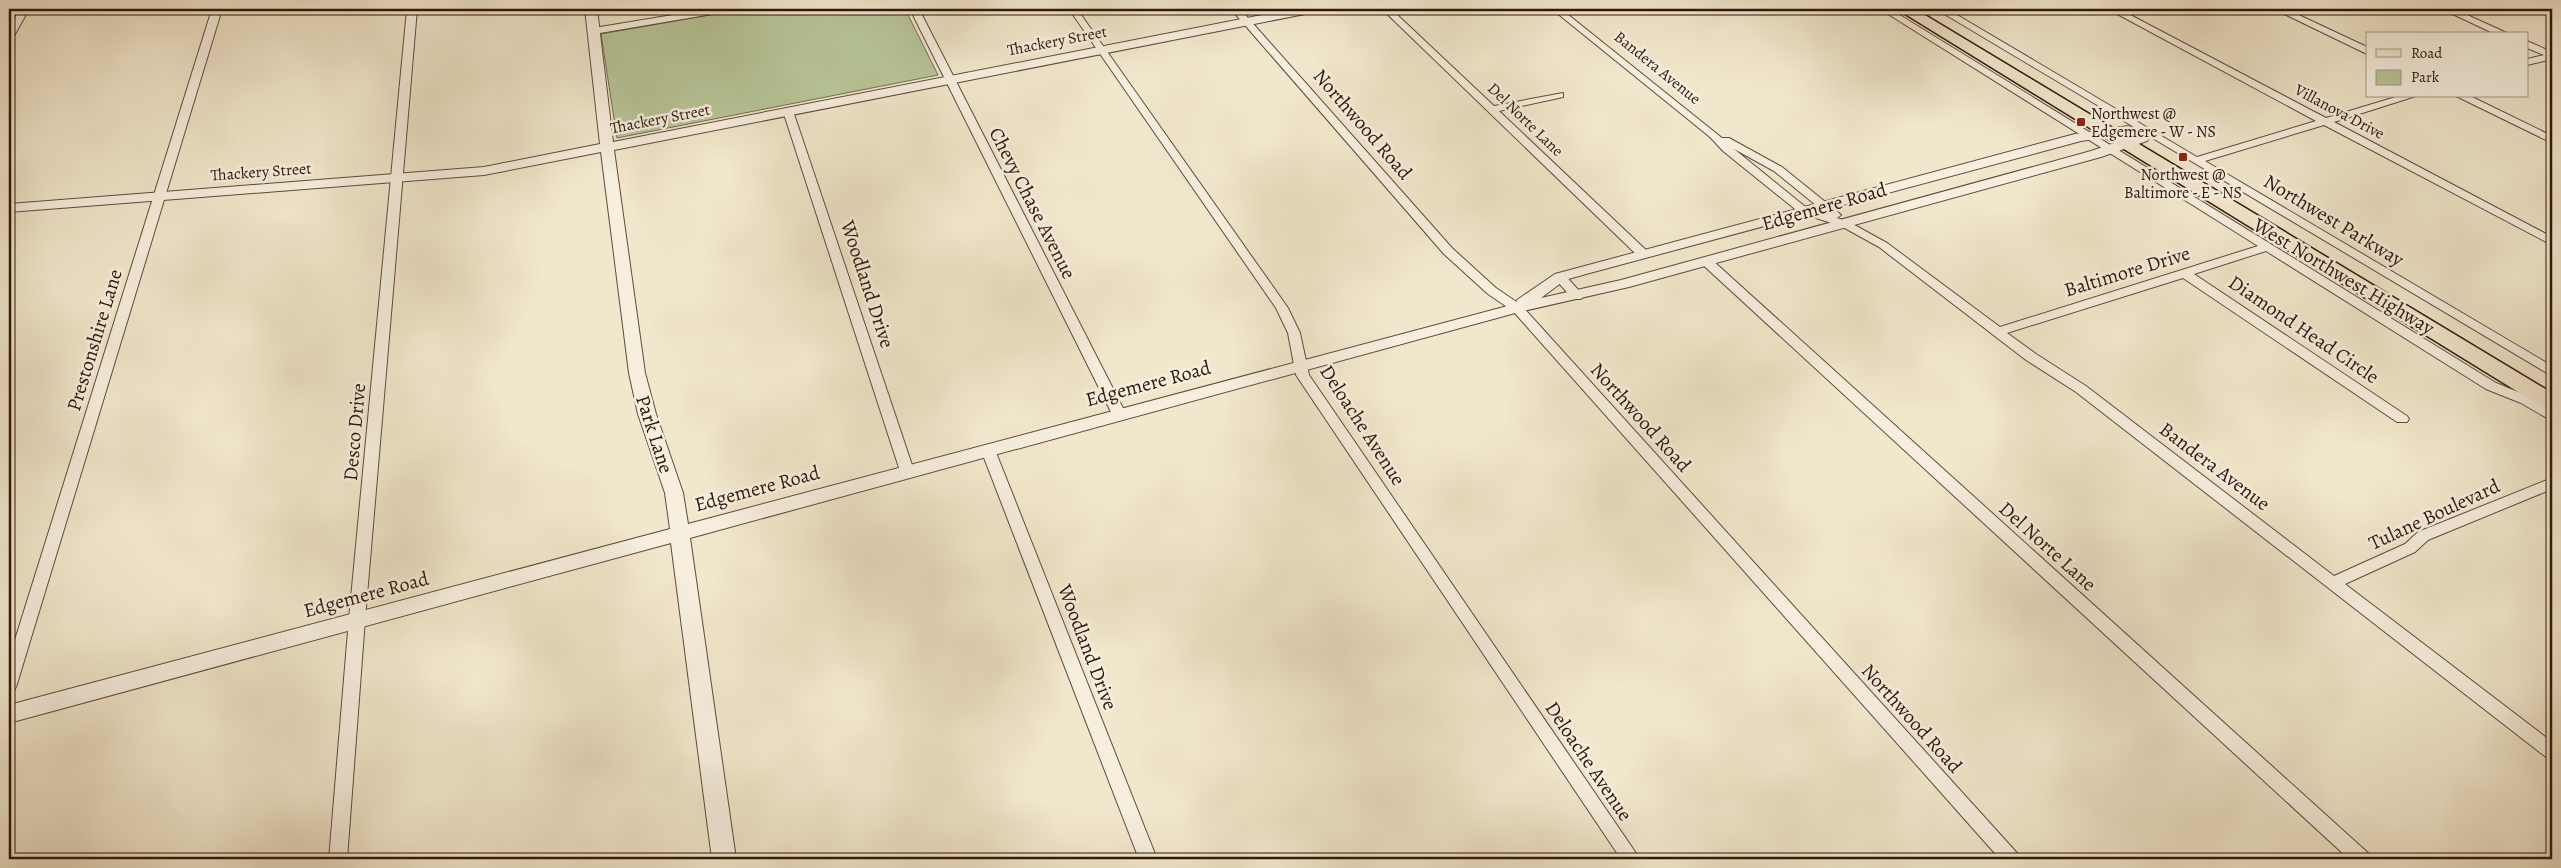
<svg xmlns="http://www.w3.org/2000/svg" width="2561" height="868" font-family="Alegreya,serif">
<rect width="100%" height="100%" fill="#f1e7cc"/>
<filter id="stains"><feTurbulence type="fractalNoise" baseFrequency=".004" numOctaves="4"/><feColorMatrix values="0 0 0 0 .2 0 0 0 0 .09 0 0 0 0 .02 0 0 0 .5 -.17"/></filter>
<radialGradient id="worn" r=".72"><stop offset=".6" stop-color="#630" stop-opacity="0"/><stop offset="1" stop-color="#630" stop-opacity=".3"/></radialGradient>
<!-- green -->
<path fill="#b8c699" stroke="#746e52" d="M 744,9 L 905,9 L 938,75 L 617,138 L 601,34 Z"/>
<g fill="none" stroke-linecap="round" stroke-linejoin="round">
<!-- minor casing -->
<g stroke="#614a3b" stroke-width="2">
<path id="minor" d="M 20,9 L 29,9 L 14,36 L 9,39 L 9,28 Z
M 212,9 L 222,9 L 17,684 L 15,689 L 9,691 L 9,659 Z
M 407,9 L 417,9 L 365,619 L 347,859 L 329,859 L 349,619 Z
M 709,9 L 729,9 L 724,12 L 594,34 L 589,31 L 594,28 Z
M 910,9 L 919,9 L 1126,414 L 1124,417 L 1119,419 L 1112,414 Z
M 1069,9 L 1077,9 L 1288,308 L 1300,333 L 1309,375 L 1640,859 L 1621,859 L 1296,375 L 1288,333 L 1276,308 Z
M 1231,9 L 1240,9 L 1452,248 L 1496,288 L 1521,305 L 2017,853 L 2020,859 L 2000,859 L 1513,311 L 1488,294 L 1444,254 Z
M 1382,9 L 1391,9 L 1494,106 L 1563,93 L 1563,97 L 1499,111 L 1647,251 L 1649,254 L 1647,257 L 1639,257 Z
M 1552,9 L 1561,9 L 1722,138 L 1729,138 L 1782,167 L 1839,213 L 1841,215 L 1837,218 L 1849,222 L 1887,243 L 2000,327 L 2258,246 L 1880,9 L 1890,9 L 2496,383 L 2531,397 L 2552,410 L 2552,421 L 2521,403 L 2486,389 L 2266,251 L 2194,274 L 2407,416 L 2409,419 L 2407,422 L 2397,422 L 2183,278 L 2007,333 L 2036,354 L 2086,386 L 2334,576 L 2405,544 L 2418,532 L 2552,478 L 2552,489 L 2428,540 L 2415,552 L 2345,584 L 2552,742 L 2552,759 L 2546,757 L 2076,392 L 2026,360 L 1879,247 L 1841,226 L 1800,213 L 1723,151 L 1710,137 ZM 1734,149 L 1774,171 L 1828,215 L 1808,209 Z
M 1936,9 L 1947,9 L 2197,157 L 2316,121 L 2108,9 L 2119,9 L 2326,118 L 2399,96 L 2416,96 L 2334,122 L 2552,237 L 2552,245 L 2324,125 L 2205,161 L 2552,366 L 2552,376 Z
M 2274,9 L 2286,9 L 2367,47 L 2367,54 Z
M 2442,9 L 2454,9 L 2509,34 L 2495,34 Z
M 2527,41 L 2552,52 L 2552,59 L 2527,65 L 2527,59 L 2544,55 L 2527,48 Z
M 2456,96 L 2470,96 L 2552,136 L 2552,143 Z
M 788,108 L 793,111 L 914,471 L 912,475 L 902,475 L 900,471 L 783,111 Z
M 1707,258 L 1711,259 L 2368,853 L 2371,859 L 2349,859 L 1703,265 L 1701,262 Z
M 1560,273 L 1564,274 L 1581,293 L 1583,296 L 1581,299 L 1573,299 L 1556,280 L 1554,277 L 1556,274 Z
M 988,445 L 995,450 L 1157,859 L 1139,859 L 981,450 Z"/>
</g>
<!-- tertiary casing -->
<g stroke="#614a3b" stroke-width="2">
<path id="tertiary" d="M 585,9 L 597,9 L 613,142 L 1293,9 L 1316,9 L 1310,13 L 614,150 L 645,373 L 656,414 L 683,493 L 688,524 L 1515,304 L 1517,300 L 1555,274 L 2075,134 L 2128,126 L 2135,130 L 2128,134 L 2081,141 L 1586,274 L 1565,280 L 1541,298 L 1621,280 L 2091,151 L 2137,135 L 2147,135 L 2149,138 L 2147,141 L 2101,157 L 1629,287 L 1519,312 L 690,538 L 736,859 L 712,859 L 671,543 L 9,723 L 9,705 L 670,529 L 665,493 L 638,414 L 629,373 L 601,152 L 484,175 L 9,212 L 9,204 L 484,167 L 600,144 Z"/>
</g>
<!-- primary casing -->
<g stroke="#31150b" stroke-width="3">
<path id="primary" d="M 1897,9 L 1915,9 L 2552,393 L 2552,410 L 2544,408 Z"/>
</g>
<!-- minor -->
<use href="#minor" fill="#f6efde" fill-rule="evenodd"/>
<!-- tertiary -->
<use href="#tertiary" fill="#f6efde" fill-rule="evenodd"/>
<!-- primary -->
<use href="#primary" fill="#f1e7cc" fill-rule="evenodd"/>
</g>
<!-- markers -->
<g fill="#8f2418" stroke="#f6efde" stroke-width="2">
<rect x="2076" y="117" width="10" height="10" rx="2.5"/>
<rect x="2178" y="152" width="10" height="10" rx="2.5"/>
</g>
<g text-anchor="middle" stroke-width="5" stroke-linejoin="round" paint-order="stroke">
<!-- far-street labels -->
<g font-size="16" fill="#31150b" stroke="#f6efde">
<text transform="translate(1057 40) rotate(-11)" y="6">Thackery Street</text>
<text transform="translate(1658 67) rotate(39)" y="6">Bandera Avenue</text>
<text transform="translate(2340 111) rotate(28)" y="6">Villanova Drive</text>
<text transform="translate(660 118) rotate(-11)" y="6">Thackery Street</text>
<text transform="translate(1526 119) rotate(44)" y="6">Del Norte Lane</text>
<text transform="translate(261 171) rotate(-4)" y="6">Thackery Street</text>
</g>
<!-- far-poi labels -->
<g font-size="16" fill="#31150b" stroke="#f6efde" text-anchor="start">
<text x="2091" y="119">Northwest @<tspan x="2091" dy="18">Edgemere - W - NS</tspan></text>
<text x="2183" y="180" text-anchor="middle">Northwest @<tspan x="2183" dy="18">Baltimore - E - NS</tspan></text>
</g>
<!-- street labels -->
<g font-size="20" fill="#31150b" stroke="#f6efde">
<text transform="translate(1363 124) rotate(49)" y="7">Northwood Road</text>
<text transform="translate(1033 203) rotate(63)" y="7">Chevy Chase Avenue</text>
<text transform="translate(1824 206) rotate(-16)" y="7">Edgemere Road</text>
<text transform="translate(2334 220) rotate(31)" y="7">Northwest Parkway</text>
<text transform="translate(2127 271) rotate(-17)" y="7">Baltimore Drive</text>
<text transform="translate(2344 276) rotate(31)" y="7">West Northwest Highway</text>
<text transform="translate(868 284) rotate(72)" y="7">Woodland Drive</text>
<text transform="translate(2304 329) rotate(34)" y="7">Diamond Head Circle</text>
<text transform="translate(94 340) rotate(-73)" y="7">Prestonshire Lane</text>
<text transform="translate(1148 383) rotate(-15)" y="7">Edgemere Road</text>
<text transform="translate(1641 417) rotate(48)" y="7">Northwood Road</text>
<text transform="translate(1363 425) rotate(57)" y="7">Deloache Avenue</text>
<text transform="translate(354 432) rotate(-85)" y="7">Desco Drive</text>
<text transform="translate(655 434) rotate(72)" y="7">Park Lane</text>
<text transform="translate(2215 466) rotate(37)" y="7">Bandera Avenue</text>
<text transform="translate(757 488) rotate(-15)" y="7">Edgemere Road</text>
<text transform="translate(2434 514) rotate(-25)" y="7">Tulane Boulevard</text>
<text transform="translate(2048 546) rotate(42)" y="7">Del Norte Lane</text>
<text transform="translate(366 594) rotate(-15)" y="7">Edgemere Road</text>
<text transform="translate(1088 647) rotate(69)" y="7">Woodland Drive</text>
<text transform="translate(1912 718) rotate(48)" y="7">Northwood Road</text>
<text transform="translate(1589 761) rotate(56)" y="7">Deloache Avenue</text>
</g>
</g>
<!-- margin -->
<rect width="2561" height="868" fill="none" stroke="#f1e7cc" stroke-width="30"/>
<rect x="10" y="10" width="2541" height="848" fill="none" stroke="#31150b" stroke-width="2.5"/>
<rect x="15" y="15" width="2531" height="838" fill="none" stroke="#31150b"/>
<!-- legend -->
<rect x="2366" y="32" width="162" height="65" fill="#f6efde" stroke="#a7988a"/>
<rect x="2376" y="49" width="25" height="8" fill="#f1e7cc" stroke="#a7988a"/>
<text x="2411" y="58" font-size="15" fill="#31150b">Road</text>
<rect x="2376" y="70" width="25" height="15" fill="#b8c699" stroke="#a7988a"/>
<text x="2411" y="82" font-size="15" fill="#31150b">Park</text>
<rect width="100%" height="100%" filter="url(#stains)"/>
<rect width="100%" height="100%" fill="url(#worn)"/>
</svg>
